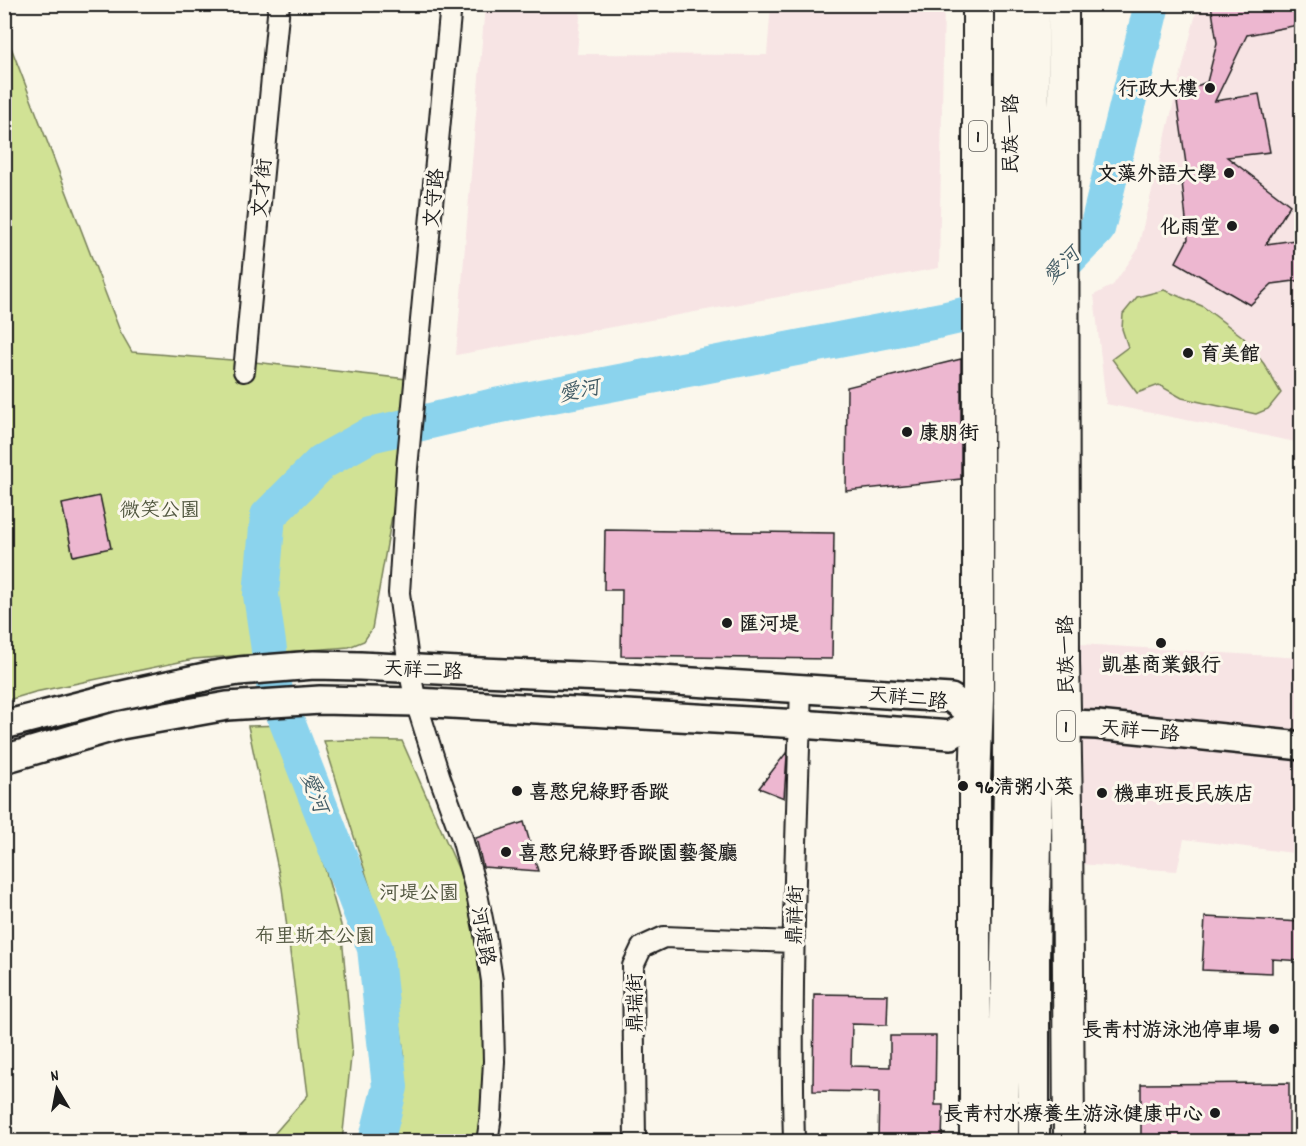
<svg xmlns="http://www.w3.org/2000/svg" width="1306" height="1146" font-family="Dekko,'LXGW WenKai TC',sans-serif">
<rect width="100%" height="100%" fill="#fbf7ec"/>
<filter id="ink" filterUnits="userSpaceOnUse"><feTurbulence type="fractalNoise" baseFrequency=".0167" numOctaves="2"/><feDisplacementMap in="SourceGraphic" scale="12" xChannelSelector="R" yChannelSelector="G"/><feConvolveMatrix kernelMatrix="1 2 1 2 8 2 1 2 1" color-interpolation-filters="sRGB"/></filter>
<g filter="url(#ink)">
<!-- built -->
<path fill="#f7e4e4" d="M 485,5 L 581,5 L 577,54 L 767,55 L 771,5 L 944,5 L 939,268 L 456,355 Z
M 1198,5 L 1301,5 L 1301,443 L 1106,404 L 1094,295 L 1113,285 L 1137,251 Z
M 1080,644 L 1301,658 L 1301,854 L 1184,839 L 1177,871 L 1078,864 Z"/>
<!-- green -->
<path fill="#d1e295" stroke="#767f58" stroke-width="1.5" d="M 4,29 L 120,331 L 132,352 L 244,361 L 416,380 L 372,629 L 364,641 L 349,647 L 194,659 L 35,692 L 5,701 Z
M 1164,290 L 1202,306 L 1243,337 L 1264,364 L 1281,393 L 1268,409 L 1256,414 L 1182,398 L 1159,385 L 1137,393 L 1112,359 L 1128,347 L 1122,329 L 1123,314 L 1137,297 Z
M 289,725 L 287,734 L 341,925 L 352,1048 L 342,1141 L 268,1141 L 308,1095 L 282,888 L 248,726 Z
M 346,740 L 402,741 L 462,877 L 479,957 L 485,1043 L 478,1141 L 389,1141 L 404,1054 L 393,971 L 373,897 L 324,741 Z"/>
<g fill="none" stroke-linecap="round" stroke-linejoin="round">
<!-- river -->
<path stroke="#8bd3ed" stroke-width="36" d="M 376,1142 L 390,1087 L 375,948 L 275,691 L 261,595 L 268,516 L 322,462 L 370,435 L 490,407 L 942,320 L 990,309 L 1043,285 L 1097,229 L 1152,4"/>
</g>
<!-- building -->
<path fill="#edb7d0" stroke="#1c1c1c" stroke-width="1.5" d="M 1211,4 L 1294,4 L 1298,25 L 1247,35 L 1215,101 L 1259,94 L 1270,152 L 1227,157 L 1290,205 L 1266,244 L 1302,239 L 1302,280 L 1272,284 L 1250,305 L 1176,262 L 1188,239 L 1181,172 L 1187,171 L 1176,94 L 1207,82 L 1217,43 Z
M 961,359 L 961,479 L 846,491 L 847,387 Z
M 100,496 L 111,548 L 73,556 L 62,504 Z
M 605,530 L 834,533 L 832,659 L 621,656 L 622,590 L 604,590 Z
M 786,753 L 787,756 L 784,798 L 759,788 Z
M 524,822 L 538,871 L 483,867 L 476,838 Z
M 1205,917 L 1302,922 L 1302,961 L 1272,959 L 1272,973 L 1202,970 Z
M 814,994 L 888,995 L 887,1025 L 852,1024 L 851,1066 L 890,1067 L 890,1036 L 936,1036 L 935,1105 L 943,1105 L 942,1142 L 878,1142 L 879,1092 L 813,1091 Z
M 1289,1083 L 1289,1142 L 1141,1142 L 1141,1084 Z"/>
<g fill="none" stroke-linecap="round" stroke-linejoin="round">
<!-- street casing -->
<g stroke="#1c1c1c" stroke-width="24">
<path id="street" d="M 451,4 L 407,468 L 399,593 L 409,668 L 416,702 L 440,778 L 462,838 L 477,894 L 485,934 L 492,981 L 494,1061 L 491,1116 L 487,1142
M 244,371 L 279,4
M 635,1142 L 633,966 L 642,947 L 664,937 L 792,942
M 794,1142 C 790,990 796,840 801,688"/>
</g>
<!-- secondary casing -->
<g stroke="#1c1c1c" stroke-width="32">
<path id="secondary" d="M 1043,723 L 1097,725 L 1302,746
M 4,725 L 109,698 L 214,675 L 239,671 L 314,665 L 360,666 L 458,671 L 628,678 L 951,698 L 977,718
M 4,759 L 121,725 L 227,706 L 320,700 L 416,702 L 800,724 L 951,735 L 977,718"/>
</g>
<!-- primary casing -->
<g stroke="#1c1c1c" stroke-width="34">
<path id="primary" d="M 1033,4 L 1033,98 L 1038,322 L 1039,658 L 1034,960 L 1034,1142
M 1063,4 L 1064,661 L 1067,806 L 1069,1142
M 975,1142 L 975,782 L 978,700 L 978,4
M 1003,1142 L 1009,782 L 1010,4"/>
</g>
<!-- street -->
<use href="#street" stroke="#fbf7ec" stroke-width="20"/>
<!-- secondary -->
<use href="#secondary" stroke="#fbf7ec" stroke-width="27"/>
<!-- primary -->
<use href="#primary" stroke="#fbf7ec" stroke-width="30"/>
</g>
</g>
<!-- markers -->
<g fill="#1c1c1c" stroke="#fbf7ec" stroke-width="2">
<circle cx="1210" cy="88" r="6"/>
<circle cx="1229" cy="173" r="6"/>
<circle cx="1232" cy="226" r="6"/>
<circle cx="1188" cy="353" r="6"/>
<circle cx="907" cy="432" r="6"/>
<circle cx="727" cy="623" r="6"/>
<circle cx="1161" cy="643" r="6"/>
<circle cx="963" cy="786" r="6"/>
<circle cx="517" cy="791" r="6"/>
<circle cx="1102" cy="793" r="6"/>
<circle cx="506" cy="852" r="6"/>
<circle cx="1274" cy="1029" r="6"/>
<circle cx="1215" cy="1113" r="6"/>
</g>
<g text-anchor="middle" stroke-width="6" stroke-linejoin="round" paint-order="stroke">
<!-- shield labels -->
<g fill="#fbf7ec" stroke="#5f5e5a" stroke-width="1.5">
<rect x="969" y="121" width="18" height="30" rx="4.5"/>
<rect x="1057" y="711" width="18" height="30" rx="4.5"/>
</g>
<g font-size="18" font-weight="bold" fill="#1c1c1c">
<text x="978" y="142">1</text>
<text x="1066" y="732">1</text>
</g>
<!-- poi labels -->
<g font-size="20" font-weight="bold" fill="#1c1c1c" stroke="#fbf7ec" text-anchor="start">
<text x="1198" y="95" text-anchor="end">行政大樓</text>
<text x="1217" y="180" text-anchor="end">文藻外語大學</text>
<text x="1220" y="233" text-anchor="end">化雨堂</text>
<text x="1200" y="360">育美館</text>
<text x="919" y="439">康朋街</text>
<text x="739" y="630">匯河堤</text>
<text x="1161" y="671" text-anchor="middle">凱基商業銀行</text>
<text x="975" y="793">96清粥小菜</text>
<text x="529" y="798">喜憨兒綠野香蹤</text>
<text x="1114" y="800">機車班長民族店</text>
<text x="518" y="859">喜憨兒綠野香蹤園藝餐廳</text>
<text x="1262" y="1036" text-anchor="end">長青村游泳池停車場</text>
<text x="1203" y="1120" text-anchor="end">長青村水療養生游泳健康中心</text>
</g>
<!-- street labels -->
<g font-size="20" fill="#1c1c1c" stroke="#fbf7ec">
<text transform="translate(1010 134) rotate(-90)" y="7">民族一路</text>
<text transform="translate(261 188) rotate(-85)" y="7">文才街</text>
<text transform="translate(433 198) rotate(-85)" y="7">文守路</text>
<text transform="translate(1065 655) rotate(-91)" y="7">民族一路</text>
<text transform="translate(423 669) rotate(3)" y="7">天祥二路</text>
<text transform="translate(908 697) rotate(6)" y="7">天祥二路</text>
<text transform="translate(1140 730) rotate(5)" y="7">天祥一路</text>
<text transform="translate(794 915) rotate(-88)" y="7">鼎祥街</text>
<text transform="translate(484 936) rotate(80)" y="7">河堤路</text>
<text transform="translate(634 1003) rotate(-90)" y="7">鼎瑞街</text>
</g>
<!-- park labels -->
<g font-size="20" fill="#525740" stroke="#fbf7ec">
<text x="160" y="516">微笑公園</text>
<text x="419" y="899">河堤公園</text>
<text x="315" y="942">布里斯本公園</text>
</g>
<!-- water labels -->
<g font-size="21" font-style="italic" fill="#435c65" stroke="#fbf7ec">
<text transform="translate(1061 265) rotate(-45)" y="7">愛河</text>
<text transform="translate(579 390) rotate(-11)" y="7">愛河</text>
<text transform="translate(315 792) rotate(69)" y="7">愛河</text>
</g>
</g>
<!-- margin -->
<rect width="1306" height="1146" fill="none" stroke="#fbf7ec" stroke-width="24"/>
<rect x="12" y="12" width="1282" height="1122" fill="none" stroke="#1c1c1c" stroke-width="2" filter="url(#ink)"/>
<!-- north arrow -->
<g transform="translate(57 1089) rotate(350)" stroke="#fbf7ec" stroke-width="4.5" paint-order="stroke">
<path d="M0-4.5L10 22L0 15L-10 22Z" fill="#1c1c1c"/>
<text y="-9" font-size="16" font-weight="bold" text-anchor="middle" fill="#1c1c1c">N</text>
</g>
</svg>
